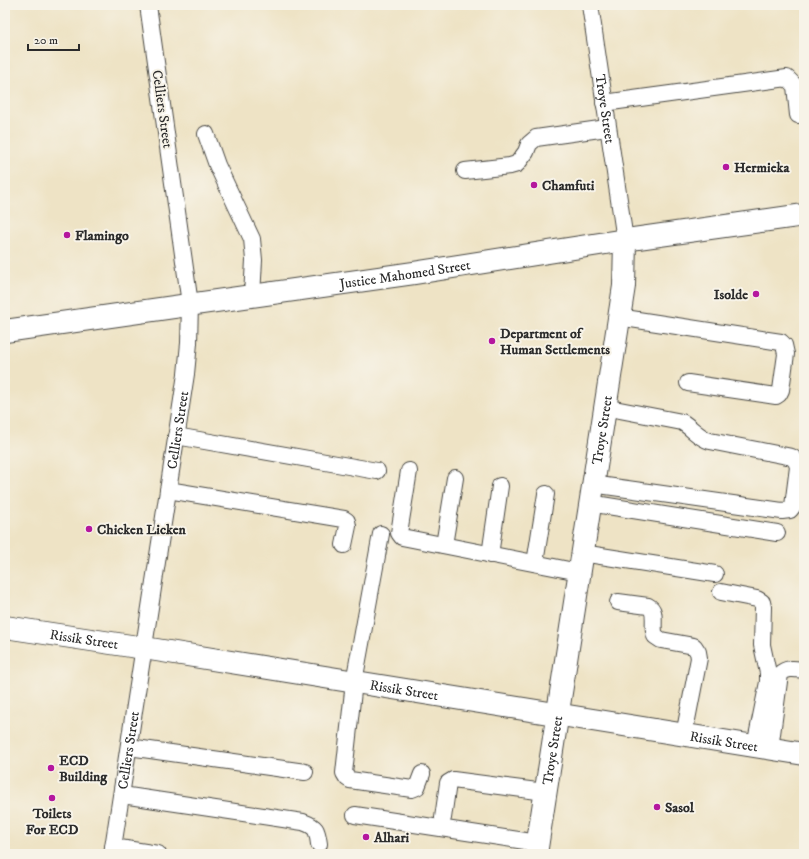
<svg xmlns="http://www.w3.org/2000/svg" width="809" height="859" font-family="'IM FELL DW Pica',serif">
<rect width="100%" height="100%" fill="#f7f3e8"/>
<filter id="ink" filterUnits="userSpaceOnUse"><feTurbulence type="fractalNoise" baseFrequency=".025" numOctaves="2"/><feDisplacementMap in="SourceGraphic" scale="8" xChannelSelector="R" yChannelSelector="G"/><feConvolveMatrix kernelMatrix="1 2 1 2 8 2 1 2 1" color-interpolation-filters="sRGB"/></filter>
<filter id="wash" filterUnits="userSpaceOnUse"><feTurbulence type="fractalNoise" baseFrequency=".012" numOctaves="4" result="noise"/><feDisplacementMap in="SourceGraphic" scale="16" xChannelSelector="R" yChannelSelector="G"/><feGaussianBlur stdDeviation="0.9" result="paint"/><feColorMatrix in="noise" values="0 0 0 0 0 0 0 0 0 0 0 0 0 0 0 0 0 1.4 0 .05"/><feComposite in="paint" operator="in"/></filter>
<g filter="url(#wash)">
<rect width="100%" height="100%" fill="#eee3c5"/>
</g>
<g filter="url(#ink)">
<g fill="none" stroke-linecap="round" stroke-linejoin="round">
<!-- minor casing -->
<g stroke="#484742" stroke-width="18">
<g id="minor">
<path id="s1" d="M 590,5 L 625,240"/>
<path d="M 604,103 L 787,78 L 795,86 L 798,115"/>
<path d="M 206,134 L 217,165 L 252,239 L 254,260 L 252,296"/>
<path d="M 465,171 L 510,166 L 517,164 L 526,152 L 529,144 L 536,138 L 607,128"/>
<path d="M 618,317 L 781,342 L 784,345 L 786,354 L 781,390 L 779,394 L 776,396 L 688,383"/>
<path d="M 176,436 L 377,471"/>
<path d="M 409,471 L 399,533 L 402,537 L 579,572"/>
<path d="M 592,484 L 782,511 L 790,510 L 793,506 L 798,467 L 796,461 L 792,457 L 710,441 C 699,438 692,428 682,422 L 604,407"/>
<path d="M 168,490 L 344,519 L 347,521 L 348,526 L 344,545"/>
<path d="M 589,503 L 777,533"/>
<path d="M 381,534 L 354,682 L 344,773 L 347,778 L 350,780 L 412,789 L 417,787 L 422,774"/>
<path d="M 444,545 L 455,478"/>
<path d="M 582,553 L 715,574"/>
<path d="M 490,555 L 500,486"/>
<path d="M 535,563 L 546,494"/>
<path d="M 721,592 L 757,599 L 762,602 L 763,607 L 762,645 L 768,673 L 768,682 L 755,746"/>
<path d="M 618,602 L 648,606 C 658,611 651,626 655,636 L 661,640 L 694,646 L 698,652 L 699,658 L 684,735"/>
<path d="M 129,747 L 305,772"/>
<path d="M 770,749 L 780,674 C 787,667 795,669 804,670"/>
<path d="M 122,795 L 303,822 C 317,827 317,830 319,844"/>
<path d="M 355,815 L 538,843"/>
<path d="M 443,818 L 448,783 L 453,780 L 545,792"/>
<path d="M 113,847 L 158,854"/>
<path id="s2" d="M 112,854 L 186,374 L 189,343 L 190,304 L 148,5"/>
</g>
</g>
<!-- secondary casing -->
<g stroke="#484742" stroke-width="24">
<g id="secondary">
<path id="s3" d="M 5,331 L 414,273 L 625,240 L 804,215"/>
<path id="s4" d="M 5,627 L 144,648 L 804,754"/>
<path id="s5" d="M 536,854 L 624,286 L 625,240"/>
</g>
</g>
<!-- minor -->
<use href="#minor" stroke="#fff" stroke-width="16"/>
<!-- secondary -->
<use href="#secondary" stroke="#fff" stroke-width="22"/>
</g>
</g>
<!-- markers -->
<g fill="#b5179e" stroke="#f7f3e8" stroke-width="1.5">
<circle cx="726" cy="167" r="4"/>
<circle cx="534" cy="185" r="4"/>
<circle cx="67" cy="235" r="4"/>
<circle cx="756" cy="294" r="4"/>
<circle cx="492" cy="341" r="4"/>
<circle cx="89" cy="529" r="4"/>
<circle cx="51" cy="768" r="4"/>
<circle cx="52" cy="798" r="4"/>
<circle cx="657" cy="807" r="4"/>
<circle cx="366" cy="837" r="4"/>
</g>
<g text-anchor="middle" stroke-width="4" stroke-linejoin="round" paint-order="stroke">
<!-- street labels -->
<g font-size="14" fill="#2b2b2b" stroke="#f7f3e8">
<text transform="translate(163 109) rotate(82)" y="5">Celliers Street</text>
<text dy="5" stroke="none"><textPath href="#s1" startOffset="105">Troye Street</textPath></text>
<text dy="5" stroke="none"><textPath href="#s3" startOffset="404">Justice Mahomed Street</textPath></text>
<text dy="5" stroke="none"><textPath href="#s2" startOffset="429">Celliers Street</textPath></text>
<text dy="5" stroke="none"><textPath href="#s5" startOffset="429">Troye Street</textPath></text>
<text dy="5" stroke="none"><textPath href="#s4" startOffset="80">Rissik Street</textPath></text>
<text dy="5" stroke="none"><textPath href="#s4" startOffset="404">Rissik Street</textPath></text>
<text dy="5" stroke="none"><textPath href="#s4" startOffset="728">Rissik Street</textPath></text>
<text dy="5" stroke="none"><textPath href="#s2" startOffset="105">Celliers Street</textPath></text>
<text dy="5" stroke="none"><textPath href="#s5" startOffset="105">Troye Street</textPath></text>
</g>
<!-- poi labels -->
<g font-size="14" font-weight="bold" fill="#2b2b2b" stroke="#f7f3e8" text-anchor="start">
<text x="734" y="172">Hermieka</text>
<text x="542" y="190">Chamfuti</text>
<text x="75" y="240">Flamingo</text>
<text x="748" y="299" text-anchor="end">Isolde</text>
<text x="500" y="338">Department of<tspan x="500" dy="16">Human Settlements</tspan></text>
<text x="97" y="534">Chicken Licken</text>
<text x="59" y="765">ECD<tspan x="59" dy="16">Building</tspan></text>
<text x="665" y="812">Sasol</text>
<text x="52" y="818" text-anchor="middle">Toilets<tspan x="52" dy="16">For ECD</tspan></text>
<text x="374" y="842">Alhari</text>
</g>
</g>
<!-- margin -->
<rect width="809" height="859" fill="none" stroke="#f7f3e8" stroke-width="20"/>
<!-- scale -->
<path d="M28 44v6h51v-6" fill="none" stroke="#2b2b2b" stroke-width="2"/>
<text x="34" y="44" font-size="12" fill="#2b2b2b" stroke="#f7f3e8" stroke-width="3" paint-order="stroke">20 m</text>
</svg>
